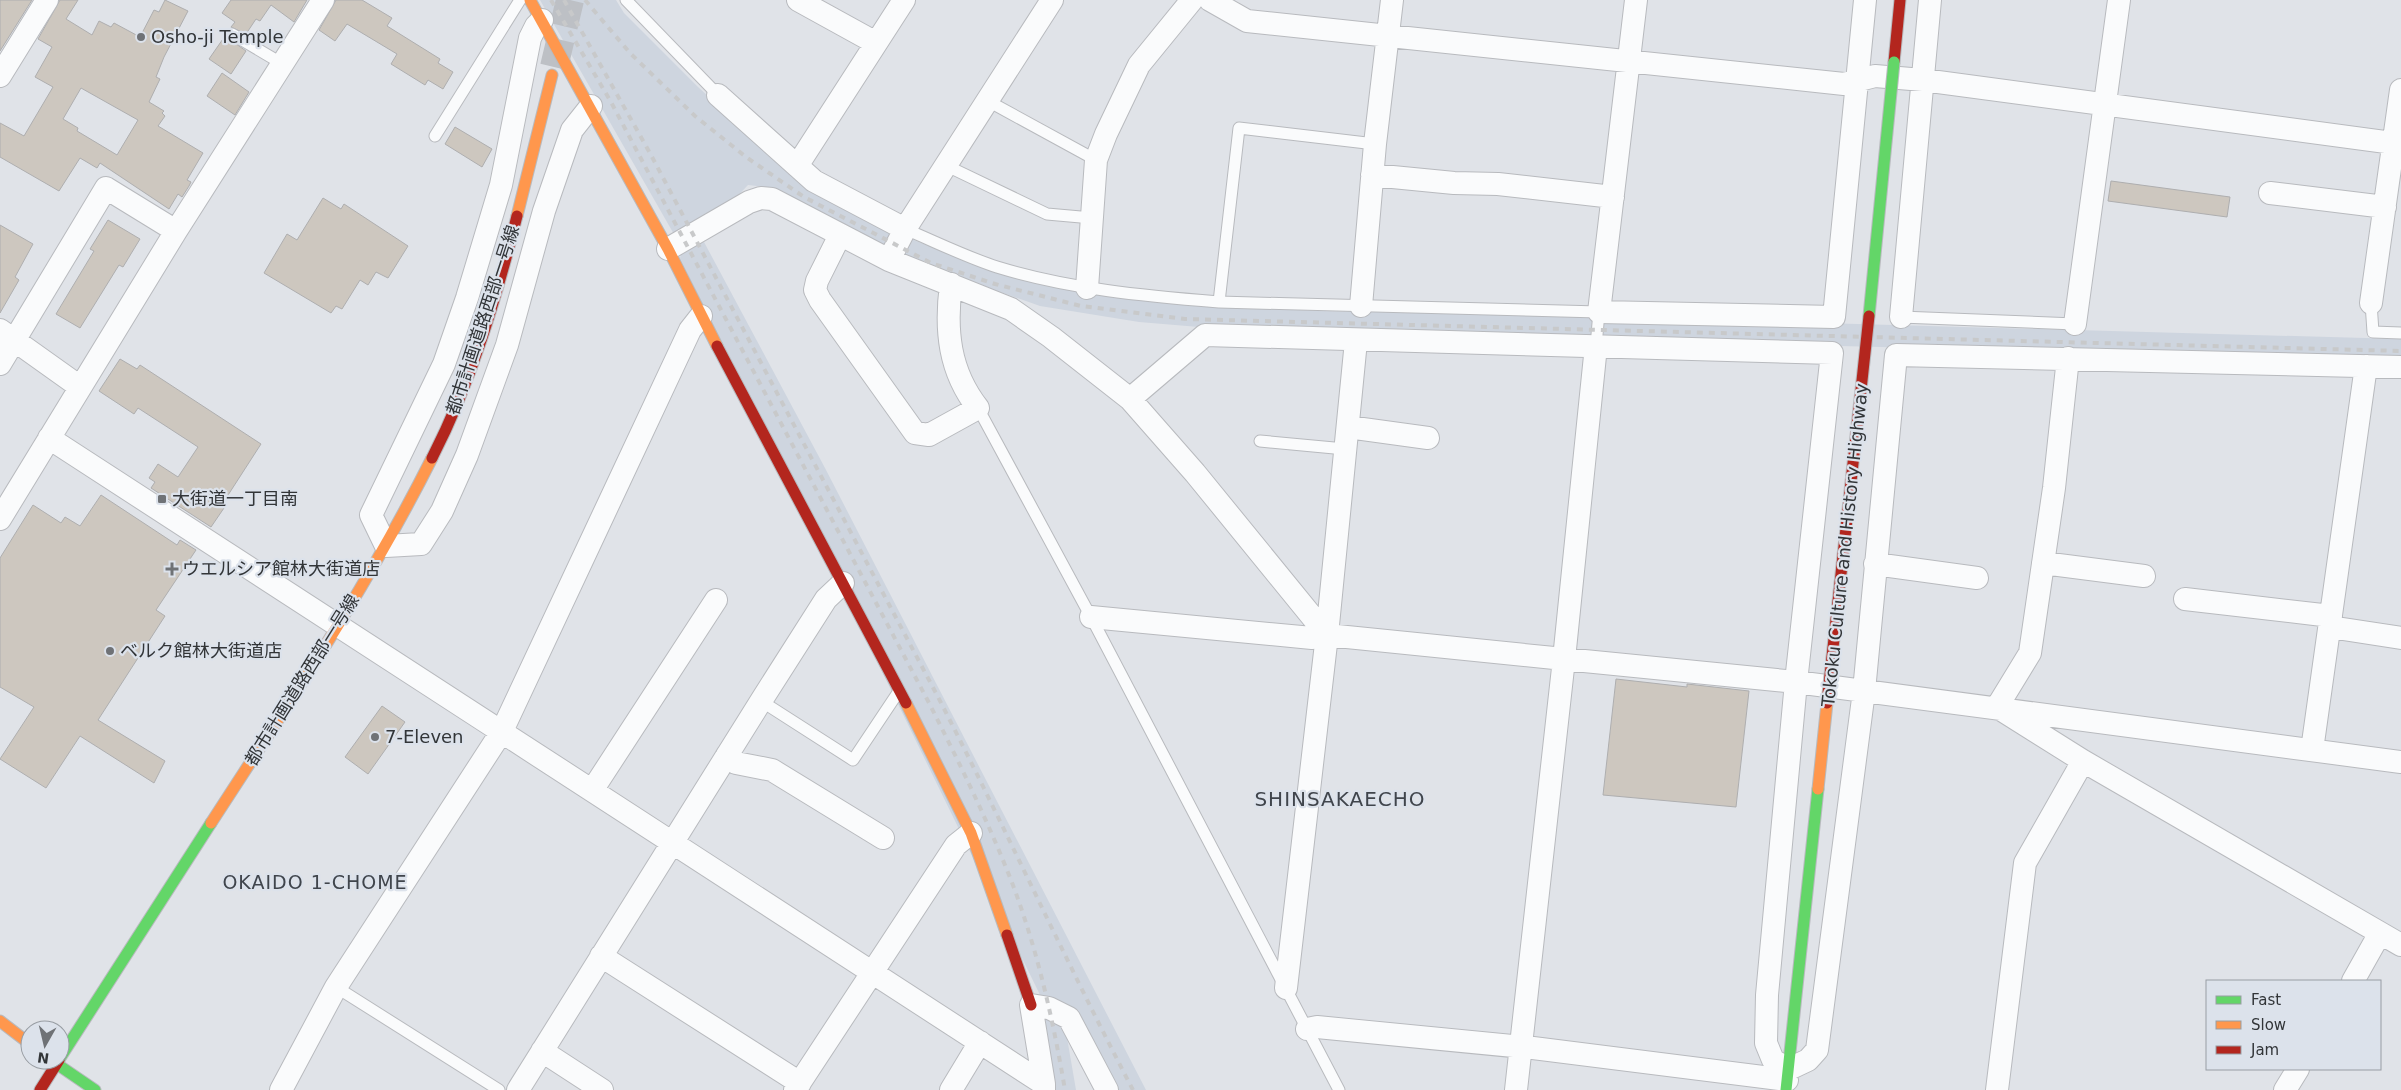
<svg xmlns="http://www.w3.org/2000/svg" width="2401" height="1090" font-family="'DejaVu Sans','Noto Sans JP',sans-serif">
<rect width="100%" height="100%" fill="#e0e3e8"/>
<!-- built -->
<path fill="#ced5df" d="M 540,0 L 616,0 L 624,13 L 698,87 L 805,184 L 895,236 L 881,248 L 766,187 L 748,185 L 728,206 L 675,236 Z
M 911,239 L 982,267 L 1202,305 L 1318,311 L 1594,316 L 1591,339 L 1199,327 L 1139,322 L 1040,306 L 899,256 Z
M 704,242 L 825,468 L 1146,1090 L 1115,1090 L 1042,999 L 680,258 L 682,250 Z
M 1603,317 L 2401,339 L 2401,360 L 1600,340 Z
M 1041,1012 L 1065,1026 L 1076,1090 L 1054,1090 Z"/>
<!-- building -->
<path fill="#cdc7bf" stroke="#aeaeaf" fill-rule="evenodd" d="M 0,0 L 32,0 L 0,51 Z
M 60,0 L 78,0 L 66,19 L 92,35 L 99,21 L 111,27 L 114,23 L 140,37 L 154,10 L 159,12 L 165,0 L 188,11 L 164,57 L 156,77 L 160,79 L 149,102 L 164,111 L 162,113 L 165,116 L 158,126 L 203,153 L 187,180 L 191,182 L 189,186 L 182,197 L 178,194 L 169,209 L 100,163 L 97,168 L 80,158 L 59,191 L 0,157 L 0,123 L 24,136 L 53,87 L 35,77 L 52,47 L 38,39 ZM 81,88 L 138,120 L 117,155 L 77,131 L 78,128 L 63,119 Z
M 231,0 L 307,0 L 294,22 L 271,5 L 260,21 L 256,19 L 246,34 L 231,27 L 235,22 L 222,13 Z
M 336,0 L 362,0 L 392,18 L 387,26 L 440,59 L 438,63 L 453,72 L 443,89 L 428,80 L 425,85 L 391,64 L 397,54 L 347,24 L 335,41 L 319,30 Z
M 225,36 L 246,51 L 231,74 L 209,59 Z
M 222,73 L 249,92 L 235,115 L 207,96 Z
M 455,127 L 492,149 L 482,167 L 445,144 Z
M 2111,181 L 2230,197 L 2227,217 L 2108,201 Z
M 323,198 L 341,209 L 344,204 L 408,246 L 388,278 L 376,272 L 368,285 L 360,280 L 342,309 L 336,306 L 331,313 L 264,273 L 287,234 L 297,240 Z
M 108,220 L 140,239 L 123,267 L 119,265 L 80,328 L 56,314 L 94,251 L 90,249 Z
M 0,225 L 33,244 L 15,277 L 19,280 L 0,313 Z
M 120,359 L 137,369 L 140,365 L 261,444 L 221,506 L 224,508 L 211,527 L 151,488 L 155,482 L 149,478 L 158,464 L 178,477 L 198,447 L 138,408 L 134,414 L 99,391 Z
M 101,495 L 177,545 L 180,540 L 196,550 L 156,610 L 165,616 L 98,720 L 165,761 L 154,783 L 80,736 L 46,788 L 0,759 L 34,707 L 0,687 L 0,558 L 33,505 L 61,523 L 65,517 L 80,526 Z
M 1616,679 L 1687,687 L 1687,684 L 1749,691 L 1736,807 L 1603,795 Z
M 382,706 L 405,722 L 368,774 L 345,757 Z"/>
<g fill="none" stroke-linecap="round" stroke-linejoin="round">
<!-- secondary-tunnel -->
<path stroke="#bdc0c5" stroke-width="28" stroke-dasharray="28 14" stroke-linecap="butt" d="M 554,67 L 570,0"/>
<!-- lane casing -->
<g stroke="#b8babe" stroke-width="13">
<path id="lane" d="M 626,0 L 718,95
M 232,34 L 281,63
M 988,101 L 1096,160
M 435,136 L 520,0
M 947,166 L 1047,214 L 1092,218
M 905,229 C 936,242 966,257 997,267 C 1069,289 1144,296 1219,302 L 1599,312 L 1596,346
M 1219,302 L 1239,128 L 1375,144
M 2371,303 L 2373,332 L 2401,333
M 1901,317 L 2075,324
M 978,408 L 1091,617 L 1339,1090
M 1260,441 L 1345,449
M 761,701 L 853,760 L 899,691
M 336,987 L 499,1090"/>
</g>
<!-- street casing -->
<g stroke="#b8babe" stroke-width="24">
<path id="street" d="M 798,0 L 876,43
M 1210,0 L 1247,21 L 1844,84 L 1875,76 L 1923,80 L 2401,144
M 1636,0 L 1599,312 L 1834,317 L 1865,0
M 542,20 L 536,26 L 530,38 L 501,185 L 467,298 L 444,364 L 371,515 L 386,546 L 421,544 L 442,511 L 467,455 L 507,345 L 544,211 L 572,130 L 591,106
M 0,76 L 47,0
M 718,95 L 814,181 L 905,229
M 797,166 L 904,0
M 1372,175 L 1454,183 L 1498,184 L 1613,197
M 2270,193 L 2385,207
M 840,235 L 817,281 L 815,290 L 820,300 L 915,433 L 929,435 L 978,408 C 949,371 945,330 951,284
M 668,249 L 749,202 L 761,198 L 772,199 L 889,260 L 1011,309 L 1051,337 L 1130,399 L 1195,473 L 1327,635 L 1564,659 L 1596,346
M 889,260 L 905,229 L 1052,0
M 1087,288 L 1096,160 L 1106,134 L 1139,65 L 1192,0
M 2371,303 L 2401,90
M 1361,306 L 1375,144 L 1392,0
M 1901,317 L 1930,0
M 2075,324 L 2119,0
M 0,330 L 80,387
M 2068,358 L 2054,488 L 2030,653 L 1997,707 L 2083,761 L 2401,945
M 0,364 L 106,188 L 176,231
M 1130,399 L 1205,335 L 1832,353 L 1796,682 L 1767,995 L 1766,1043 L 1773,1060 L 1789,1069 L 1808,1060 L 1817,1050 L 1864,691 L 1896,355 L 2401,367
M 1348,427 L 1428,438
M 49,438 L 1044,1084 L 1044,1090
M 0,519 L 176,231 L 323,0
M 2043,563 L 2144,576
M 1875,564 L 1977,578
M 2185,599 L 2331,616
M 1091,617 L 1312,638 L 1327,635
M 2330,627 L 2401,638
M 2312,750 L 2366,366
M 727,755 L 736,763 L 772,770 L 883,838
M 593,789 L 716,600
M 601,956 L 800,1083
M 2353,981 L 2380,933
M 1286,988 L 1327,635 L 1356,341
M 1307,1029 L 1317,1027 L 1533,1048 L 1787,1080
M 542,1051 L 602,1090
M 1044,1084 L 1031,1005 L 1049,1008 L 1069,1018 L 1107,1090
M 281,1090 L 336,987 L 502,731 L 690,330 L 701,316
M 518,1090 L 761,701 L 826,599 L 843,583
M 795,1090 L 956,845 L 971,833
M 951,1090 L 980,1042
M 1516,1090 L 1564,659 L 1796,682 L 2401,762
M 1997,1090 L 2025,863 L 2083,761
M 2285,1090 L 2298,1069"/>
</g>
<!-- fast casing -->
<g stroke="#b8babe" stroke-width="13">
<path id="fast" d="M 60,1058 L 211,823
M 51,1060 L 95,1090
M 1786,1090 L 1818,789"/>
</g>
<!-- slow casing -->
<g stroke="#b8babe" stroke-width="13">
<path id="slow" d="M 530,0 L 668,249 L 717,346
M 517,216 L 552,75
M 906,703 L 971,833 L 1007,935
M 1818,789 L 1827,703
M 211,823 C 288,704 368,586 432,458
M 0,1021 L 30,1044"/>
</g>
<!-- jam casing -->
<g stroke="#b8babe" stroke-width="13">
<path id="jam" d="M 1894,62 L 1900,0
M 717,346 L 906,703
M 432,458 C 471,382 496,299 517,216
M 1007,935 L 1031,1005
M 40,1090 L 59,1060"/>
</g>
<!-- lane -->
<use href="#lane" stroke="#fafbfc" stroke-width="11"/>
<!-- street -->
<use href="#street" stroke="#fafbfc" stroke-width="22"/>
<!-- fast -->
<use href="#fast" stroke="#63d668" stroke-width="11"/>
<!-- slow -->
<use href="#slow" stroke="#ff974d" stroke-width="11"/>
<!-- jam -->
<use href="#jam" stroke="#b3261e" stroke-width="11"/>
<!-- rail -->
<path stroke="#c8c9ca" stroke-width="4" stroke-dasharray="6 6" stroke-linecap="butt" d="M 551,0 L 611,102 L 928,701 C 958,760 987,819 1011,880 C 1037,948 1053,1019 1065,1090
M 564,0 L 651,155 L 938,697 C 1005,827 1065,960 1133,1090
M 585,0 L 630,53 L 695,116 L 746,157 L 804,197 L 931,263 L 995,284 L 1081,306 L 1185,319 L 2401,351"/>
<!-- fast-bridge casing -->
<g stroke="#b8babe" stroke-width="13" stroke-linecap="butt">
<path id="fast-bridge" d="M 1869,316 L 1894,62"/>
</g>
<!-- jam-bridge casing -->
<g stroke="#b8babe" stroke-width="13" stroke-linecap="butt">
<path id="jam-bridge" d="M 1827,703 L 1869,316"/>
</g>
<!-- fast-bridge -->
<use href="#fast-bridge" stroke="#63d668" stroke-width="11"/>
<!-- jam-bridge -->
<use href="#jam-bridge" stroke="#b3261e" stroke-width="11"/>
</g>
<!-- markers -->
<g fill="#6f7276" stroke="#dce2eb" stroke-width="2">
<circle cx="141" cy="37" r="5"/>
<rect x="157" y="494" width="10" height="10" rx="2.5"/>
<path d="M169.5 561.5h5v5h5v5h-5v5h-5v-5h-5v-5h5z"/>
<circle cx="110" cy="651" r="5"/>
<circle cx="375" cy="737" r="5"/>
</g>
<g text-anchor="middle" stroke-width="4.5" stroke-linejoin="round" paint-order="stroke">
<!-- poi labels -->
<g font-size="18" fill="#323538" stroke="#dce2eb" text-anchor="start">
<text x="151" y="43">Osho-ji Temple</text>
<text x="172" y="505">大街道一丁目南</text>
<text x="182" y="575">ウエルシア館林大街道店</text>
<text x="120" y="657">ベルク館林大街道店</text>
<text x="385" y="743">7-Eleven</text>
</g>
<!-- street labels -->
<g font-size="18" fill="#323538" stroke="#dce2eb">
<text transform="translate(483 320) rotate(-72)" y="6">都市計画道路西部一号線</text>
<text transform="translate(1845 545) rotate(-84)" y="6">Tokoku Culture and History Highway</text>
<text transform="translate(302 680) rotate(-58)" y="6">都市計画道路西部一号線</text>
</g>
<!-- neighbourhood labels -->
<g font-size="19" letter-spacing="1" fill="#40454c" stroke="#dce2eb">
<text x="315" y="889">OKAIDO 1-CHOME</text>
</g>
<!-- quarter labels -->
<g font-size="20" letter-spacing="1" fill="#40454c" stroke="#dce2eb">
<text x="1340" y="806">SHINSAKAECHO</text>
</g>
</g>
<!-- legend -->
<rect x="2206" y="980" width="175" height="90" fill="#dce2eb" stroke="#989da3"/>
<rect x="2216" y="996" width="25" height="8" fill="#63d668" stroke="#989da3"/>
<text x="2251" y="1005" font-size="15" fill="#323538">Fast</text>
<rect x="2216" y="1021" width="25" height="8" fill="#ff974d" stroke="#989da3"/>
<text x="2251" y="1030" font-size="15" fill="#323538">Slow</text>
<rect x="2216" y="1046" width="25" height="8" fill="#b3261e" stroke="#989da3"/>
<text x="2251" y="1055" font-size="15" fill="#323538">Jam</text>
<!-- north arrow -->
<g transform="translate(45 1045) rotate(188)"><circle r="24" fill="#dce2eb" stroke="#989da3"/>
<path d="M0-4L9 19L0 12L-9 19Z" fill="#6f7276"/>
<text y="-8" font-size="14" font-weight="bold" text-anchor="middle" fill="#323538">N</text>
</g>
</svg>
